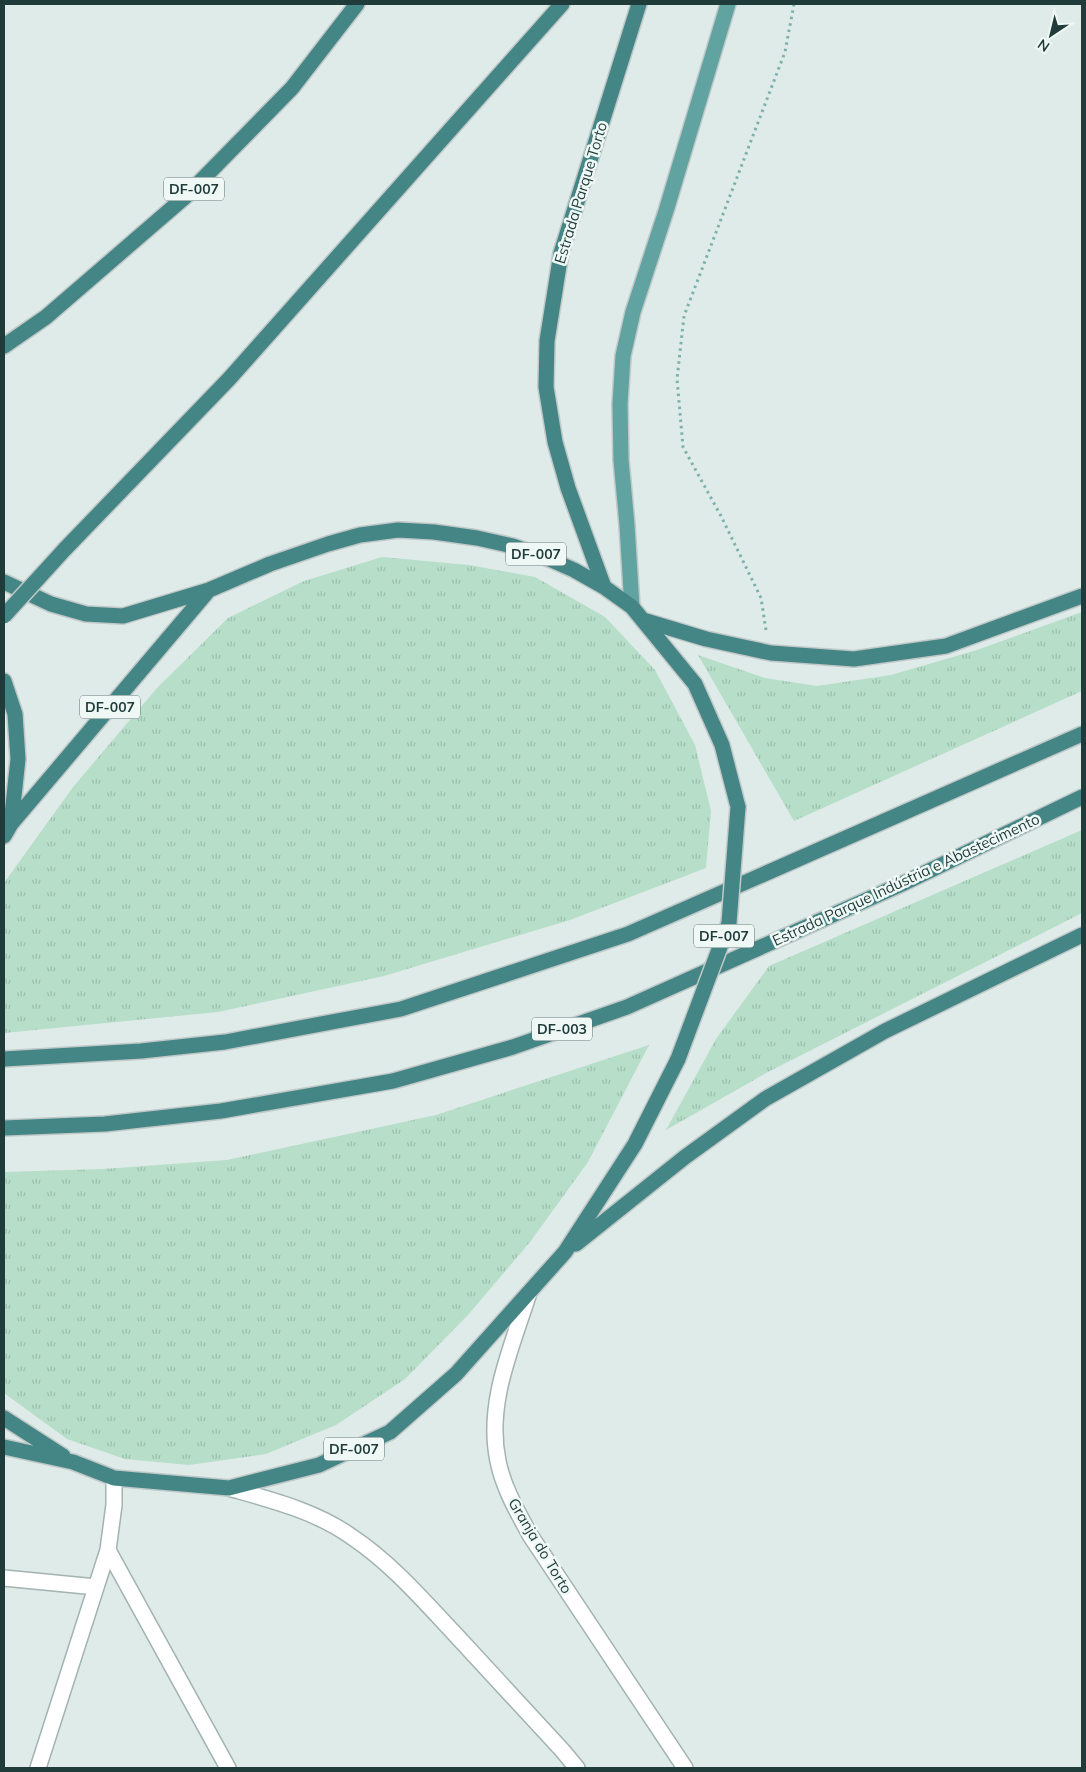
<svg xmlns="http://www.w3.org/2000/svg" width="1086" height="1772" font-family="Mulish,sans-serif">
<defs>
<pattern id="grass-tufts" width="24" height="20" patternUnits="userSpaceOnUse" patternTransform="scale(1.25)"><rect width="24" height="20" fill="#b6dec9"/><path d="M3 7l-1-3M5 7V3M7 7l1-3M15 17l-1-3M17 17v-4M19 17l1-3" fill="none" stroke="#9cbfad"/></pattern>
</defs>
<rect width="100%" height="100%" fill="#dfebe8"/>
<!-- grass -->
<path fill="url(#grass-tufts)" d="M 382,557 L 469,565 L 535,577 L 605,617 L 655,670 L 695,745 L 711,811 L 706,868 L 570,920 L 384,976 L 218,1012 L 4,1033 L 4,883 L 73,787 L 157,688 L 228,618 L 304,581 Z
M 1082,612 L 1082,691 L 794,821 L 698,655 L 765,678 L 817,686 L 891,675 L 977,650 Z
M 1082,830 L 1082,913 L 766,1073 L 666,1130 L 716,1039 L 769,966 Z
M 649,1045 L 588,1162 L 530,1242 L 468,1315 L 405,1379 L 336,1425 L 266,1454 L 189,1465 L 125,1459 L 67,1439 L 4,1393 L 4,1172 L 103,1169 L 227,1160 L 436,1115 Z"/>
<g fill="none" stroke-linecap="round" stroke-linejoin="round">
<!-- minor casing -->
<g stroke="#a2b3b0" stroke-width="18">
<path id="minor" d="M 108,1550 L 228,1768
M 4,1578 L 96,1587
M 38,1768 L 108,1550 L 114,1505 L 114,1478"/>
</g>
<!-- tertiary casing -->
<g stroke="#a2b3b0" stroke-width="18">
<path id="tertiary" d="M 528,1296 C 511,1349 486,1404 498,1461 C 503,1487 517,1511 530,1535 L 685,1768
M 229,1488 C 271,1500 316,1511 352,1537 C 391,1563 423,1600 454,1633 C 490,1672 526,1711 562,1750 L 577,1768"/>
</g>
<!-- primary casing -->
<g stroke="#c0c8c8" stroke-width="18">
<path id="primary" d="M 632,607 L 627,525 L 621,460 L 620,404 L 623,356 L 633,312 L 666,211 L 728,4"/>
</g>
<!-- trunk casing -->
<g stroke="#c0c8c8" stroke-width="18">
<path id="trunk" d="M 4,346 L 46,317 L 185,197 L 292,88 L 357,4
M 65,549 L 229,379 L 562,4
M 4,582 L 51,604 L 86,614 L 123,616 L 209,590 L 270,564 L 328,544 L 360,535 L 398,530 L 434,532 L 477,538 L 513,546 L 549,559 L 574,570 L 604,587 L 632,607 L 695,684 L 722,745 L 738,807
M 604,587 L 568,488 L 555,442 L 546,387 L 547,341 L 561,253 L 639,4
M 643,620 L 706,639 L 771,653 L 854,659 L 946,646 L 1082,596
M 4,681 L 15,714 L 18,759 L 11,824
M 4,836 L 11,824 L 209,590
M 4,1059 L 141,1051 L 225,1042 L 401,1009 L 628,934 L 1082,734
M 4,1128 L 105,1124 L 221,1111 L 393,1081 L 513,1047 L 627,1007 L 902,884 L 1082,797
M 576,1244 L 685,1157 L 765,1099 L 885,1031 L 1082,935
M 4,1418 L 63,1456
M 4,1447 L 73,1462 L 114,1478 L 229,1488 L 319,1465 L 390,1432 L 456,1374 L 565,1252 L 635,1144 L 678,1059"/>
</g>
<!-- path -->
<path stroke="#7db1ab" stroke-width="3" stroke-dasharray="2.5 4" stroke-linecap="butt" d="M 766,630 L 761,598 L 721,516 L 683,447 L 677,379 L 684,316 L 785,52 L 794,4"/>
<!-- minor -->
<use href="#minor" stroke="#fff" stroke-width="15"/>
<!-- tertiary -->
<use href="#tertiary" stroke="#fff" stroke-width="15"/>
<!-- primary -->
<use href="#primary" stroke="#60a3a0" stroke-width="15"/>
<!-- trunk -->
<use href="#trunk" stroke="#448685" stroke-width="15"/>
<!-- trunk-bridge casing -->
<g stroke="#c0c8c8" stroke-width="18" stroke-linecap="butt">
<path id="trunk-bridge" d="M 4,616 L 65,549
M 678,1059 L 729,923 L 738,807"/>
</g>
<!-- trunk-bridge -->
<use href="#trunk-bridge" stroke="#448685" stroke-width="15"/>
</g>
<g text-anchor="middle" stroke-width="5" stroke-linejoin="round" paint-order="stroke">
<!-- shield labels -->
<g fill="#eff8f5" stroke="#5d7472" stroke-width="1">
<rect x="164" y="177.5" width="60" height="23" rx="4"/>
<rect x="506" y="542.5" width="60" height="23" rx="4"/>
<rect x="80" y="695.5" width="60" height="23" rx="4"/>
<rect x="694" y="924.5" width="60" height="23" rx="4"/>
<rect x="532" y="1017.5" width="60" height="23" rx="4"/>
<rect x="324" y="1437.5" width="60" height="23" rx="4"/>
</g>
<g font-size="14" font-weight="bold" fill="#1f3c3a">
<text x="194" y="194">DF-007</text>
<text x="536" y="559">DF-007</text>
<text x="110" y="712">DF-007</text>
<text x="724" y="941">DF-007</text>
<text x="562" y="1034">DF-003</text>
<text x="354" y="1454">DF-007</text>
</g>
<!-- street labels -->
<g font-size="15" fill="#1f3c3a" stroke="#eff8f5">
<text transform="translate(581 193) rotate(-73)" y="5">Estrada Parque Torto</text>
<text transform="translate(906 880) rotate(-25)" y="5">Estrada Parque Indústria e Abastecimento</text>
<text transform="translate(540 1546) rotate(59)" y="5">Granja do Torto</text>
</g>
</g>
<!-- border -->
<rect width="1086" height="1772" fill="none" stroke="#1f3c3a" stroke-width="10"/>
<!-- north arrow -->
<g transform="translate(1051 35) rotate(215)" stroke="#eff8f5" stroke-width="4" paint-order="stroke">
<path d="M0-4L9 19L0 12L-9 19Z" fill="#1f3c3a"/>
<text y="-8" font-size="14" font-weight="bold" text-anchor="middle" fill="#1f3c3a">N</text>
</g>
</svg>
